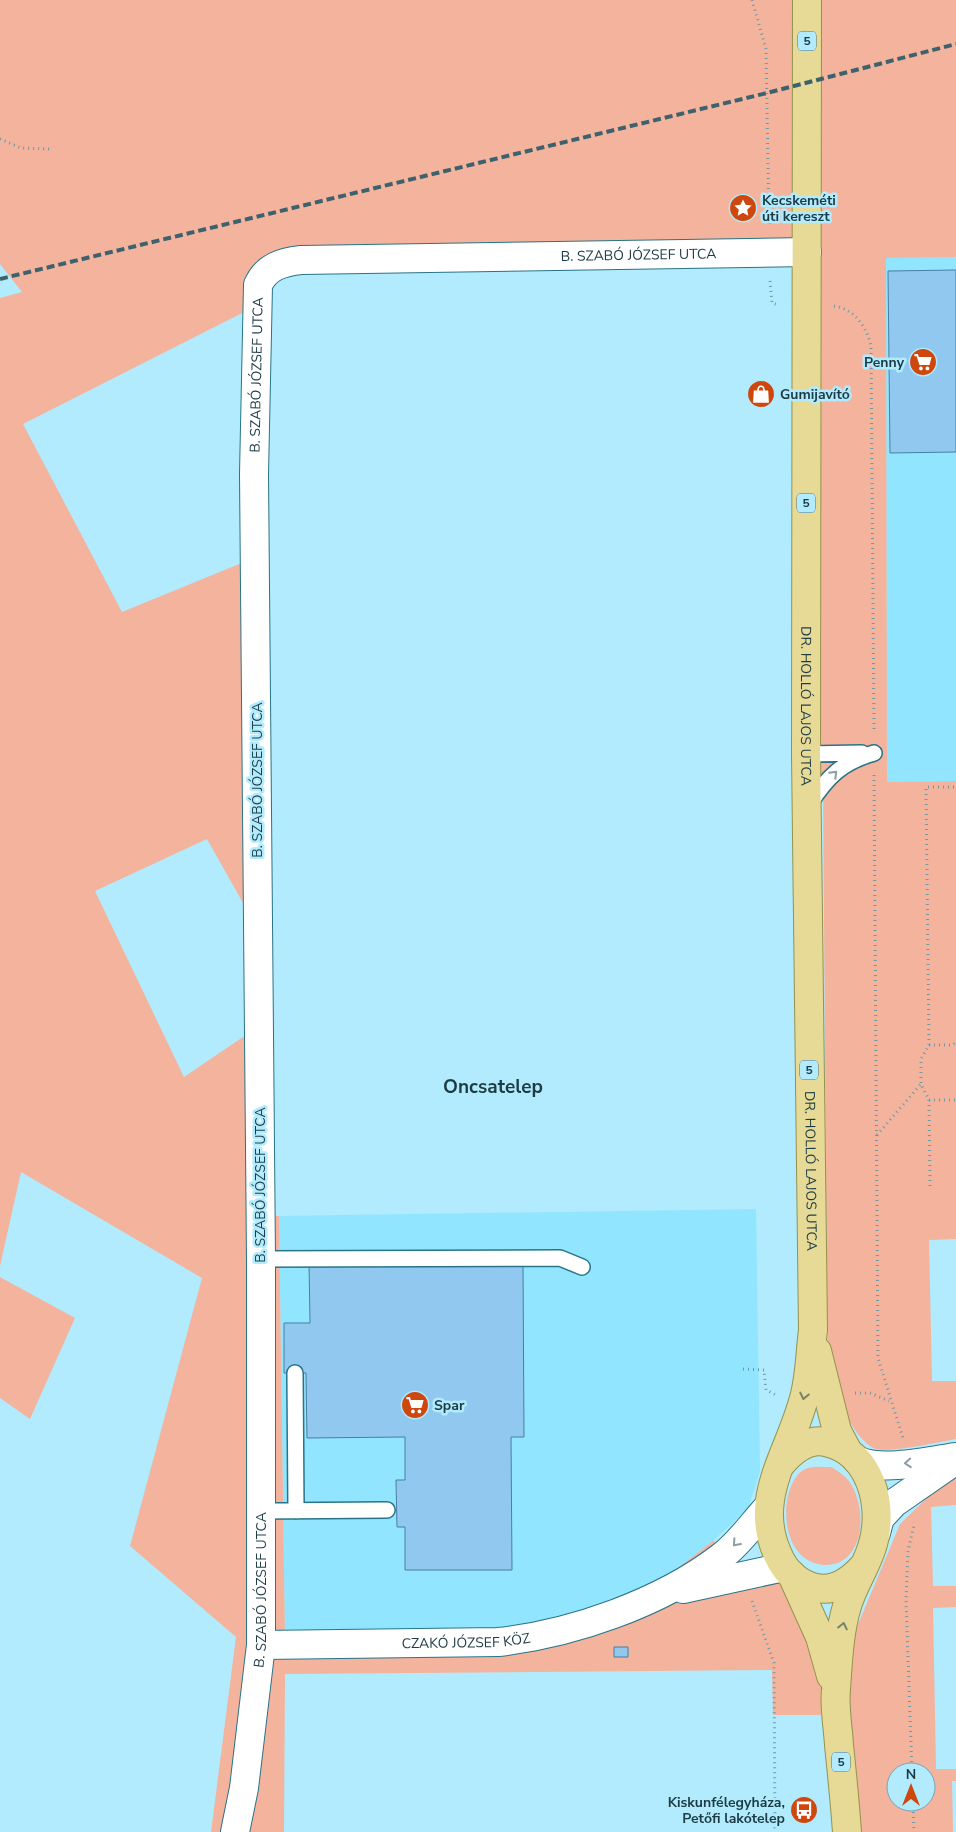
<svg xmlns="http://www.w3.org/2000/svg" width="956" height="1832" font-family="'Nunito Sans',sans-serif">
<rect width="100%" height="100%" fill="#b1ebfd"/>
<!-- built -->
<path fill="#91e5ff" d="M 956,257 L 956,781 L 887,782 L 886,258 Z
M 756,1209 L 760,1471 L 748,1509 L 714,1540 L 657,1585 L 528,1632 L 285,1640 L 279,1216 Z"/>
<!-- green -->
<path fill="#f4b39d" fill-rule="evenodd" d="M 0,0 L 956,0 L 956,257 L 886,258 L 887,782 L 956,781 L 956,1239 L 929,1240 L 932,1381 L 956,1381 L 956,1439 C 939,1442 890,1453 876,1449 C 855,1442 833,1393 830,1372 C 827,1352 828,1331 827,1311 L 823,784 L 806,784 L 803,258 L 286,266 L 256,306 L 23,424 L 122,612 L 249,560 L 256,926 L 207,839 L 95,891 L 184,1077 L 258,1027 L 260,1215 L 279,1216 L 285,1640 L 528,1632 L 656,1585 L 714,1540 L 716,1550 L 664,1591 L 781,1573 L 826,1691 L 821,1715 L 773,1715 L 772,1670 L 285,1674 L 284,1832 L 211,1832 L 236,1637 L 130,1546 L 202,1278 L 21,1172 L 0,1266 L 0,298 L 22,292 L 0,264 Z
M 0,1277 L 75,1318 L 30,1419 L 0,1398 Z
M 831,1467 C 838,1471 844,1475 849,1481 C 863,1500 866,1539 848,1556 C 841,1563 834,1565 824,1565 C 774,1561 779,1476 808,1468 C 815,1466 824,1467 831,1467 Z
M 956,1470 L 956,1505 L 931,1507 L 933,1586 L 956,1586 L 956,1607 L 933,1608 L 936,1769 L 956,1769 L 956,1781 L 952,1781 L 953,1832 L 861,1832 L 848,1691 L 854,1634 L 900,1524 ZM 896,1772 L 926,1772 L 926,1802 L 896,1802 Z"/>
<!-- building -->
<path fill="#91c8ef" stroke="#497ea2" d="M 956,270 L 956,452 L 890,453 L 888,271 Z
M 309,1262 L 523,1262 L 524,1437 L 511,1437 L 512,1570 L 405,1570 L 405,1527 L 397,1527 L 396,1480 L 405,1480 L 405,1437 L 307,1438 L 306,1373 L 284,1373 L 284,1323 L 310,1323 Z
M 614,1647 L 628,1647 L 628,1657 L 614,1657 Z"/>
<g fill="none" stroke-linecap="round" stroke-linejoin="round">
<!-- lane casing -->
<g stroke="#287488" stroke-width="18">
<path id="lane" d="M 806,754 L 862,753
M 809,805 C 827,777 842,762 874,753
M 261,1259 L 560,1258 L 582,1267
M 295,1373 L 296,1511
M 259,1511 L 387,1510"/>
</g>
<!-- street casing -->
<g stroke="#287488" stroke-width="30">
<g id="street">
<path d="M 857,1460 C 880,1472 929,1461 955,1457"/>
<path d="M 876,1533 L 880,1518 L 894,1503 L 956,1460"/>
<path d="M 683,1589 L 784,1567"/>
<path id="s1" d="M 261,1645 L 498,1642 C 572,1634 661,1603 721,1557 C 739,1544 753,1523 768,1507"/>
<path id="s2" d="M 235,1832 L 244,1788 L 261,1645 L 261,1259 L 254,474 L 258,285 C 266,267 282,262 301,260 L 807,252"/>
</g>
</g>
<!-- primary casing -->
<g stroke="#95924c" stroke-width="30">
<g id="primary">
<path id="s3" d="M 807,0 L 806,754 L 813,1330 C 810,1353 810,1377 804,1398 C 789,1456 749,1501 781,1561 C 788,1574 801,1585 816,1588 C 835,1592 850,1581 862,1568"/>
<path d="M 817,1351 L 837,1431 L 847,1450"/>
<path d="M 781,1464 C 792,1451 807,1438 826,1442 C 871,1452 885,1507 872,1547 C 866,1567 853,1585 847,1606 C 839,1633 838,1661 836,1689 C 834,1707 838,1727 839,1745 C 842,1774 845,1803 847,1832"/>
<path d="M 792,1575 L 820,1637 L 831,1676"/>
</g>
</g>
<!-- path -->
<path stroke="#6d9aa8" stroke-width="3" stroke-dasharray="1 4" stroke-linecap="butt" d="M 752,0 L 766,49 L 769,225
M 0,139 L 21,148 L 50,149
M 770,281 L 772,303 L 778,305
M 834,306 C 855,309 866,327 871,345 L 874,731
M 874,775 L 878,1358 L 903,1438
M 929,1045 L 953,1045 L 956,1042
M 929,1100 L 956,1100
M 877,1135 L 921,1084
M 930,1186 L 929,1100 L 921,1084 L 921,1059 L 929,1045 L 926,787 L 956,787
M 743,1369 L 764,1370 L 766,1390 L 776,1395
M 855,1393 L 870,1393 L 889,1401
M 752,1601 L 774,1663 L 775,1832
M 912,1772 L 906,1600 L 908,1551 L 914,1525
M 913,1802 L 914,1832"/>
<!-- lane -->
<use href="#lane" stroke="#fff" stroke-width="15"/>
<!-- street -->
<use href="#street" stroke="#fff" stroke-width="28"/>
<!-- primary -->
<use href="#primary" stroke="#e6da96" stroke-width="28"/>
<!-- rail -->
<path stroke="#3e626d" stroke-width="4" stroke-dasharray="8 4" stroke-linecap="butt" d="M 0,279 L 767,93 L 956,44"/>
</g>
<!-- one-way arrows -->
<defs><path id="oneway-chevron" d="M-2-3.5L2.5 0L-2 3.5" fill="none" stroke-width="1.6" stroke-linecap="round" stroke-linejoin="round" transform="scale(1.25)"/></defs>
<g stroke="#8e9da2">
<use href="#oneway-chevron" transform="translate(834 774) rotate(-45)"/>
<use href="#oneway-chevron" transform="translate(908 1463) rotate(176)"/>
<use href="#oneway-chevron" transform="translate(736 1543) rotate(132)"/>
</g>
<g stroke="#778369">
<use href="#oneway-chevron" transform="translate(804 1396) rotate(102)"/>
<use href="#oneway-chevron" transform="translate(843 1626) rotate(-78)"/>
</g>
<!-- icons -->
<defs>
<g id="sight-disc" transform="scale(1.4375)"><circle r="9.5" fill="#ce470d" stroke="#b1ebfd"/><path d="M0-6L1.8-2.2L6-1.7L2.9 1.2L3.7 5.4L0 3.3L-3.7 5.4L-2.9 1.2L-6-1.7L-1.8-2.2Z" fill="#fff"/></g>
<g id="supermarket-disc" transform="scale(1.4375)"><circle r="9.5" fill="#ce470d" stroke="#b1ebfd"/><path d="M-6-5.5h2.5l.6 2H6L4.5 2H-2.5L-4.4-4H-6ZM-1.5 3.2a1.3 1.3 0 1 0 .1 0ZM3 3.2a1.3 1.3 0 1 0 .1 0Z" fill="#fff"/></g>
<g id="shop-disc" transform="scale(1.4375)"><circle r="9.5" fill="#ce470d" stroke="#b1ebfd"/><path d="M-5-2.5h2.3a2.7 3.5 0 0 1 5.4 0H5L5.5 6h-11ZM-1.5-2.5h3a1.5 2.3 0 0 0-3 0Z" fill="#fff"/></g>
<g id="bus-disc" transform="scale(1.4375)"><circle r="9.5" fill="#ce470d" stroke="#b1ebfd"/><path d="M-5-6H5V4H4V6H2V4H-2V6H-4V4H-5ZM-3.5-4V0h7V-4ZM-3.5 1.2v1.5H-2V1.2ZM2 1.2v1.5H3.5V1.2Z" fill="#fff"/></g>
</defs>
<g fill-rule="evenodd">
<use href="#sight-disc" x="743" y="208"/>
<use href="#supermarket-disc" x="923" y="362"/>
<use href="#shop-disc" x="761" y="394"/>
<use href="#supermarket-disc" x="415" y="1405"/>
<use href="#bus-disc" x="804" y="1810"/>
</g>
<g text-anchor="middle" stroke-width="5" stroke-linejoin="round" paint-order="stroke">
<!-- shield labels -->
<g fill="#b1ebfd" stroke="#49707c" stroke-width="1">
<rect x="798" y="31.5" width="18" height="19" rx="4"/>
<rect x="797" y="493.5" width="18" height="19" rx="4"/>
<rect x="800" y="1060.5" width="18" height="19" rx="4"/>
<rect x="832" y="1752.5" width="18" height="19" rx="4"/>
</g>
<g font-size="12" font-weight="bold" fill="#1d3b44">
<text x="807" y="45">5</text>
<text x="806" y="507">5</text>
<text x="809" y="1074">5</text>
<text x="841" y="1766">5</text>
</g>
<!-- poi labels -->
<g font-size="14" font-weight="bold" fill="#1d3b44" stroke="#b1ebfd" text-anchor="start">
<text x="762" y="205">Kecskeméti<tspan x="762" dy="16">úti kereszt</tspan></text>
<text x="904" y="367" text-anchor="end">Penny</text>
<text x="780" y="399">Gumijavító</text>
<text x="434" y="1410">Spar</text>
<text x="785" y="1807" text-anchor="end">Kiskunfélegyháza,<tspan x="785" dy="16">Petőfi lakótelep</tspan></text>
</g>
<!-- street labels -->
<g font-size="14" fill="#1d3b44" stroke="#b1ebfd">
<text dy="5" stroke="none"><textPath href="#s2" startOffset="1939">B. SZABÓ JÓZSEF UTCA</textPath></text>
<text dy="5" stroke="none"><textPath href="#s2" startOffset="1459">B. SZABÓ JÓZSEF UTCA</textPath></text>
<text dy="5" stroke="none"><textPath href="#s3" startOffset="706">DR. HOLLÓ LAJOS UTCA</textPath></text>
<text transform="translate(257 780) rotate(-90)" y="5">B. SZABÓ JÓZSEF UTCA</text>
<text dy="5" stroke="none"><textPath href="#s3" startOffset="1171">DR. HOLLÓ LAJOS UTCA</textPath></text>
<text transform="translate(260 1185) rotate(-90)" y="5">B. SZABÓ JÓZSEF UTCA</text>
<text dy="5" stroke="none"><textPath href="#s2" startOffset="244">B. SZABÓ JÓZSEF UTCA</textPath></text>
<text dy="5" stroke="none"><textPath href="#s1" startOffset="205">CZAKÓ JÓZSEF KÖZ</textPath></text>
</g>
<!-- district labels -->
<g font-size="19" font-weight="bold" fill="#1d3b44" stroke="#b1ebfd">
<text x="493" y="1093">Oncsatelep</text>
</g>
</g>
<!-- north arrow -->
<g transform="translate(911 1787)"><circle r="24" fill="#b1ebfd" stroke="#76a5b3"/>
<path d="M0-4L9 19L0 12L-9 19Z" fill="#ce470d"/>
<text y="-8" font-size="14" font-weight="bold" text-anchor="middle" fill="#1d3b44">N</text>
</g>
</svg>
